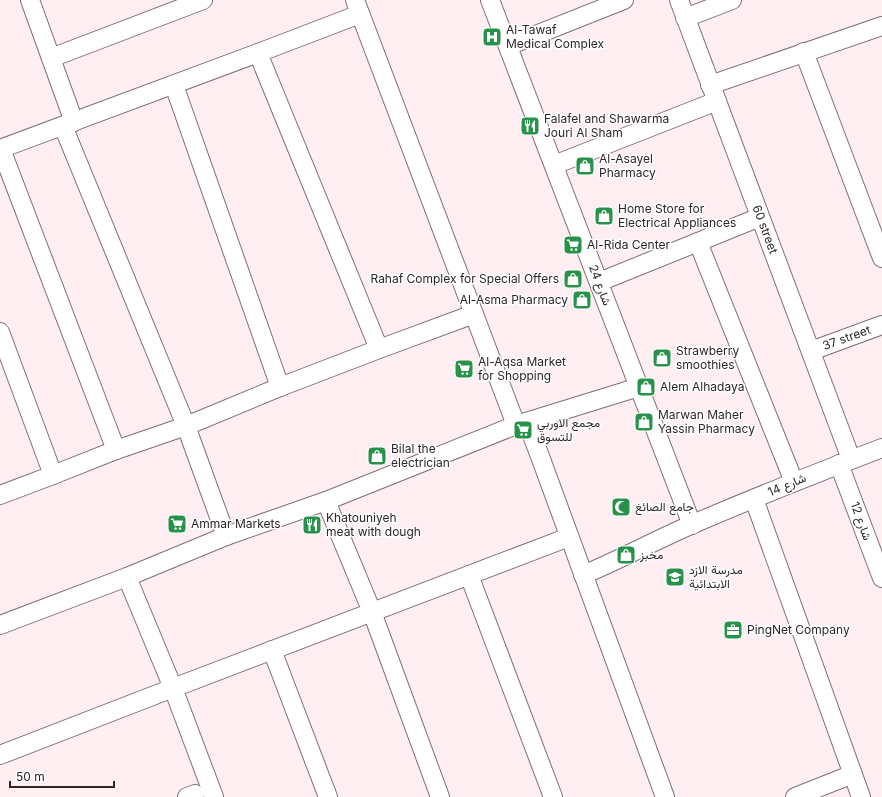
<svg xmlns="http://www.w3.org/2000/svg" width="882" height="797" font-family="Inter,Vazirmatn,sans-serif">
<rect width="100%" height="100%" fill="#ffeff3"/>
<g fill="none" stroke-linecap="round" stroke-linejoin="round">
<!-- minor casing -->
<g stroke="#806f74" stroke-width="20">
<g id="minor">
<path d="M 30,0 L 74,122"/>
<path d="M 355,0 L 516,425"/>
<path d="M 490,0 L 692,525"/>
<path id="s1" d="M 679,0 L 851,459"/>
<path d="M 685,18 L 732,0"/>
<path d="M 508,46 L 624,0"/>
<path d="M 804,52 L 882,258"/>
<path d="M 258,53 L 379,349"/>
<path d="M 51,58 L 203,0"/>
<path d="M 174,85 L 280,387"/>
<path d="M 710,85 L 882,26"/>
<path d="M 63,126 L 186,426 L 226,536"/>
<path d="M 0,149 L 258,53 L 360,14"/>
<path d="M 1,149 L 116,450"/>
<path d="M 554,165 L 717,101"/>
<path d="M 698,242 L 794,482"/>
<path d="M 599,282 L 760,217"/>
<path d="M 0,332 L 53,475"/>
<path id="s2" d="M 811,351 L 882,325"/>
<path d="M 527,422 L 541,459 L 665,797"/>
<path d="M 839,464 L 882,578"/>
<path d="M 0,495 L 53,475 L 116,450 L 186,426 L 280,387 L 379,349 L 474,314"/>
<path d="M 754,499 L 861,797"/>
<path d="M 326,501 L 372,612 L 440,797"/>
<path d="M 469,575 L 553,797"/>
<path d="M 583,575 C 621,559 656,540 693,524 C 756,497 819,472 882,448"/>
<path d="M 127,577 L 173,688 L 214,797"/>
<path d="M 0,625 L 127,577 L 226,536 L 326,501 L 516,425 L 639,387"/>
<path d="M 272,650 L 328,797"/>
<path d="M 0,755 L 173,688 L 569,537"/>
<path d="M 187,797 L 195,794"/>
<path d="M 795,797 L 853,774"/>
</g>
</g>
<!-- minor -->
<use href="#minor" stroke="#fff" stroke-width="18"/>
</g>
<!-- icons -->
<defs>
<g id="hospital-square" transform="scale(1)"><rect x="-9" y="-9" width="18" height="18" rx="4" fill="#26924a" stroke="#fff"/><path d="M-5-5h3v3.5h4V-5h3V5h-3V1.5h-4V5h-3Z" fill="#fff"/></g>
<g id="restaurant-square" transform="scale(1)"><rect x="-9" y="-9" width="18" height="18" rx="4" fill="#26924a" stroke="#fff"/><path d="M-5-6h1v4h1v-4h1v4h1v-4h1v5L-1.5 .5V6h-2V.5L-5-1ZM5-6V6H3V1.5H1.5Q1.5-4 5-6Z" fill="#fff"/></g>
<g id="shop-square" transform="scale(1)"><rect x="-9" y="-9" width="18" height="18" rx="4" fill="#26924a" stroke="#fff"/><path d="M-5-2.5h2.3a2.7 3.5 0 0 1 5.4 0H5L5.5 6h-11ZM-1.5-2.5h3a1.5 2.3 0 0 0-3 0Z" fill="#fff"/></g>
<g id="supermarket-square" transform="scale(1)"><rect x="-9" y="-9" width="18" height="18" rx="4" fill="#26924a" stroke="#fff"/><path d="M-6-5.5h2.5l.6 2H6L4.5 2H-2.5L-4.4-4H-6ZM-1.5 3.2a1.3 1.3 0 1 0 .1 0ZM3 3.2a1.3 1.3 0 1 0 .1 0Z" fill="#fff"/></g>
<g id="mosque-square" transform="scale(1)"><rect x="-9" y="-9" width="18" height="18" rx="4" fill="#26924a" stroke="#fff"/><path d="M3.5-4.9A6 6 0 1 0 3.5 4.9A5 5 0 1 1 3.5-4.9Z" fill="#fff"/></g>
<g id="school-square" transform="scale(1)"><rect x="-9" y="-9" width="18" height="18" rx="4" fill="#26924a" stroke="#fff"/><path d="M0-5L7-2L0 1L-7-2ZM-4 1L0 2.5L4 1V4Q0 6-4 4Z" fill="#fff"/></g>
<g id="office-square" transform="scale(1)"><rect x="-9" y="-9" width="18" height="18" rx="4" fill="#26924a" stroke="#fff"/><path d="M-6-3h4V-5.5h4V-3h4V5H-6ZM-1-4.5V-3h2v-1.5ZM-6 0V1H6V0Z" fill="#fff"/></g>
</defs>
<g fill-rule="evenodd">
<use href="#hospital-square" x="492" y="37"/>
<use href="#restaurant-square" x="530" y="126"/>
<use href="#shop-square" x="585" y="166"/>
<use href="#shop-square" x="604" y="216"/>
<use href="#supermarket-square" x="573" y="245"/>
<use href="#shop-square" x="573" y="279"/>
<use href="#shop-square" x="582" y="300"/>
<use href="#shop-square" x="662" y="358"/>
<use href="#supermarket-square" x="464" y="369"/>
<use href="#shop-square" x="646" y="387"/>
<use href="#shop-square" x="644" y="422"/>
<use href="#supermarket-square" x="523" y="430"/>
<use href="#shop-square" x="377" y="456"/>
<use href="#mosque-square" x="621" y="507"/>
<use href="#supermarket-square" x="177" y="524"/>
<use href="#restaurant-square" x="312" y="525"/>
<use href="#shop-square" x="626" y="555"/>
<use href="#school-square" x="675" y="577"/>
<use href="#office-square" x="733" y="630"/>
</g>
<g text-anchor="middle" stroke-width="3" stroke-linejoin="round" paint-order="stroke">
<!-- poi labels -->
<g font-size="12" fill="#2d2627" stroke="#fff" text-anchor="start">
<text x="506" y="34">Al-Tawaf<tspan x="506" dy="14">Medical Complex</tspan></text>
<text x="544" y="123">Falafel and Shawarma<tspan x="544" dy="14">Jouri Al Sham</tspan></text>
<text x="599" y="163">Al-Asayel<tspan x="599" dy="14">Pharmacy</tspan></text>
<text x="618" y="213">Home Store for<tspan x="618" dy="14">Electrical Appliances</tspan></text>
<text x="587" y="249">Al-Rida Center</text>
<text x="559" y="283" text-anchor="end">Rahaf Complex for Special Offers</text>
<text x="568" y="304" text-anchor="end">Al-Asma Pharmacy</text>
<text x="676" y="355">Strawberry<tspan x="676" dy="14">smoothies</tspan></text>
<text x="478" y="366">Al-Aqsa Market<tspan x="478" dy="14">for Shopping</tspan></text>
<text x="660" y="391">Alem Alhadaya</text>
<text x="658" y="419">Marwan Maher<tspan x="658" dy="14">Yassin Pharmacy</tspan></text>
<text x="537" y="427">مجمع الاوربي<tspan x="537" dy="14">للتسوق</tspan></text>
<text x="391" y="453">Bilal the<tspan x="391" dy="14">electrician</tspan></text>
<text x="635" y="511">جامع الصائغ</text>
<text x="326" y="522">Khatouniyeh<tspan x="326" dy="14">meat with dough</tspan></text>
<text x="191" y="528">Ammar Markets</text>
<text x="640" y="559">مخبز</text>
<text x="689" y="574">مدرسة الازد<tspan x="689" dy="14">الابتدائية</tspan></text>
<text x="747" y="634">PingNet Company</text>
</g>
<!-- street labels -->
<g font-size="12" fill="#2d2627" stroke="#fff">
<text dy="4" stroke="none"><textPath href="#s1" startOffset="245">60 street</textPath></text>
<text transform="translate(600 285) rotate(69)" y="4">شارع 24</text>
<text dy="4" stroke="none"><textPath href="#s2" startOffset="38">37 street</textPath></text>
<text transform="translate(787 485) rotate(-23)" y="4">شارع 14</text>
<text transform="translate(861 521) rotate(70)" y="4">شارع 12</text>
</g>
</g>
<!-- scale -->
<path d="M10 781v6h104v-6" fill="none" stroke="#2d2627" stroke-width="2"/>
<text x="16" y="781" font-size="12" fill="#2d2627" stroke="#ffffff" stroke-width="3" paint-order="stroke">50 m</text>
</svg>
